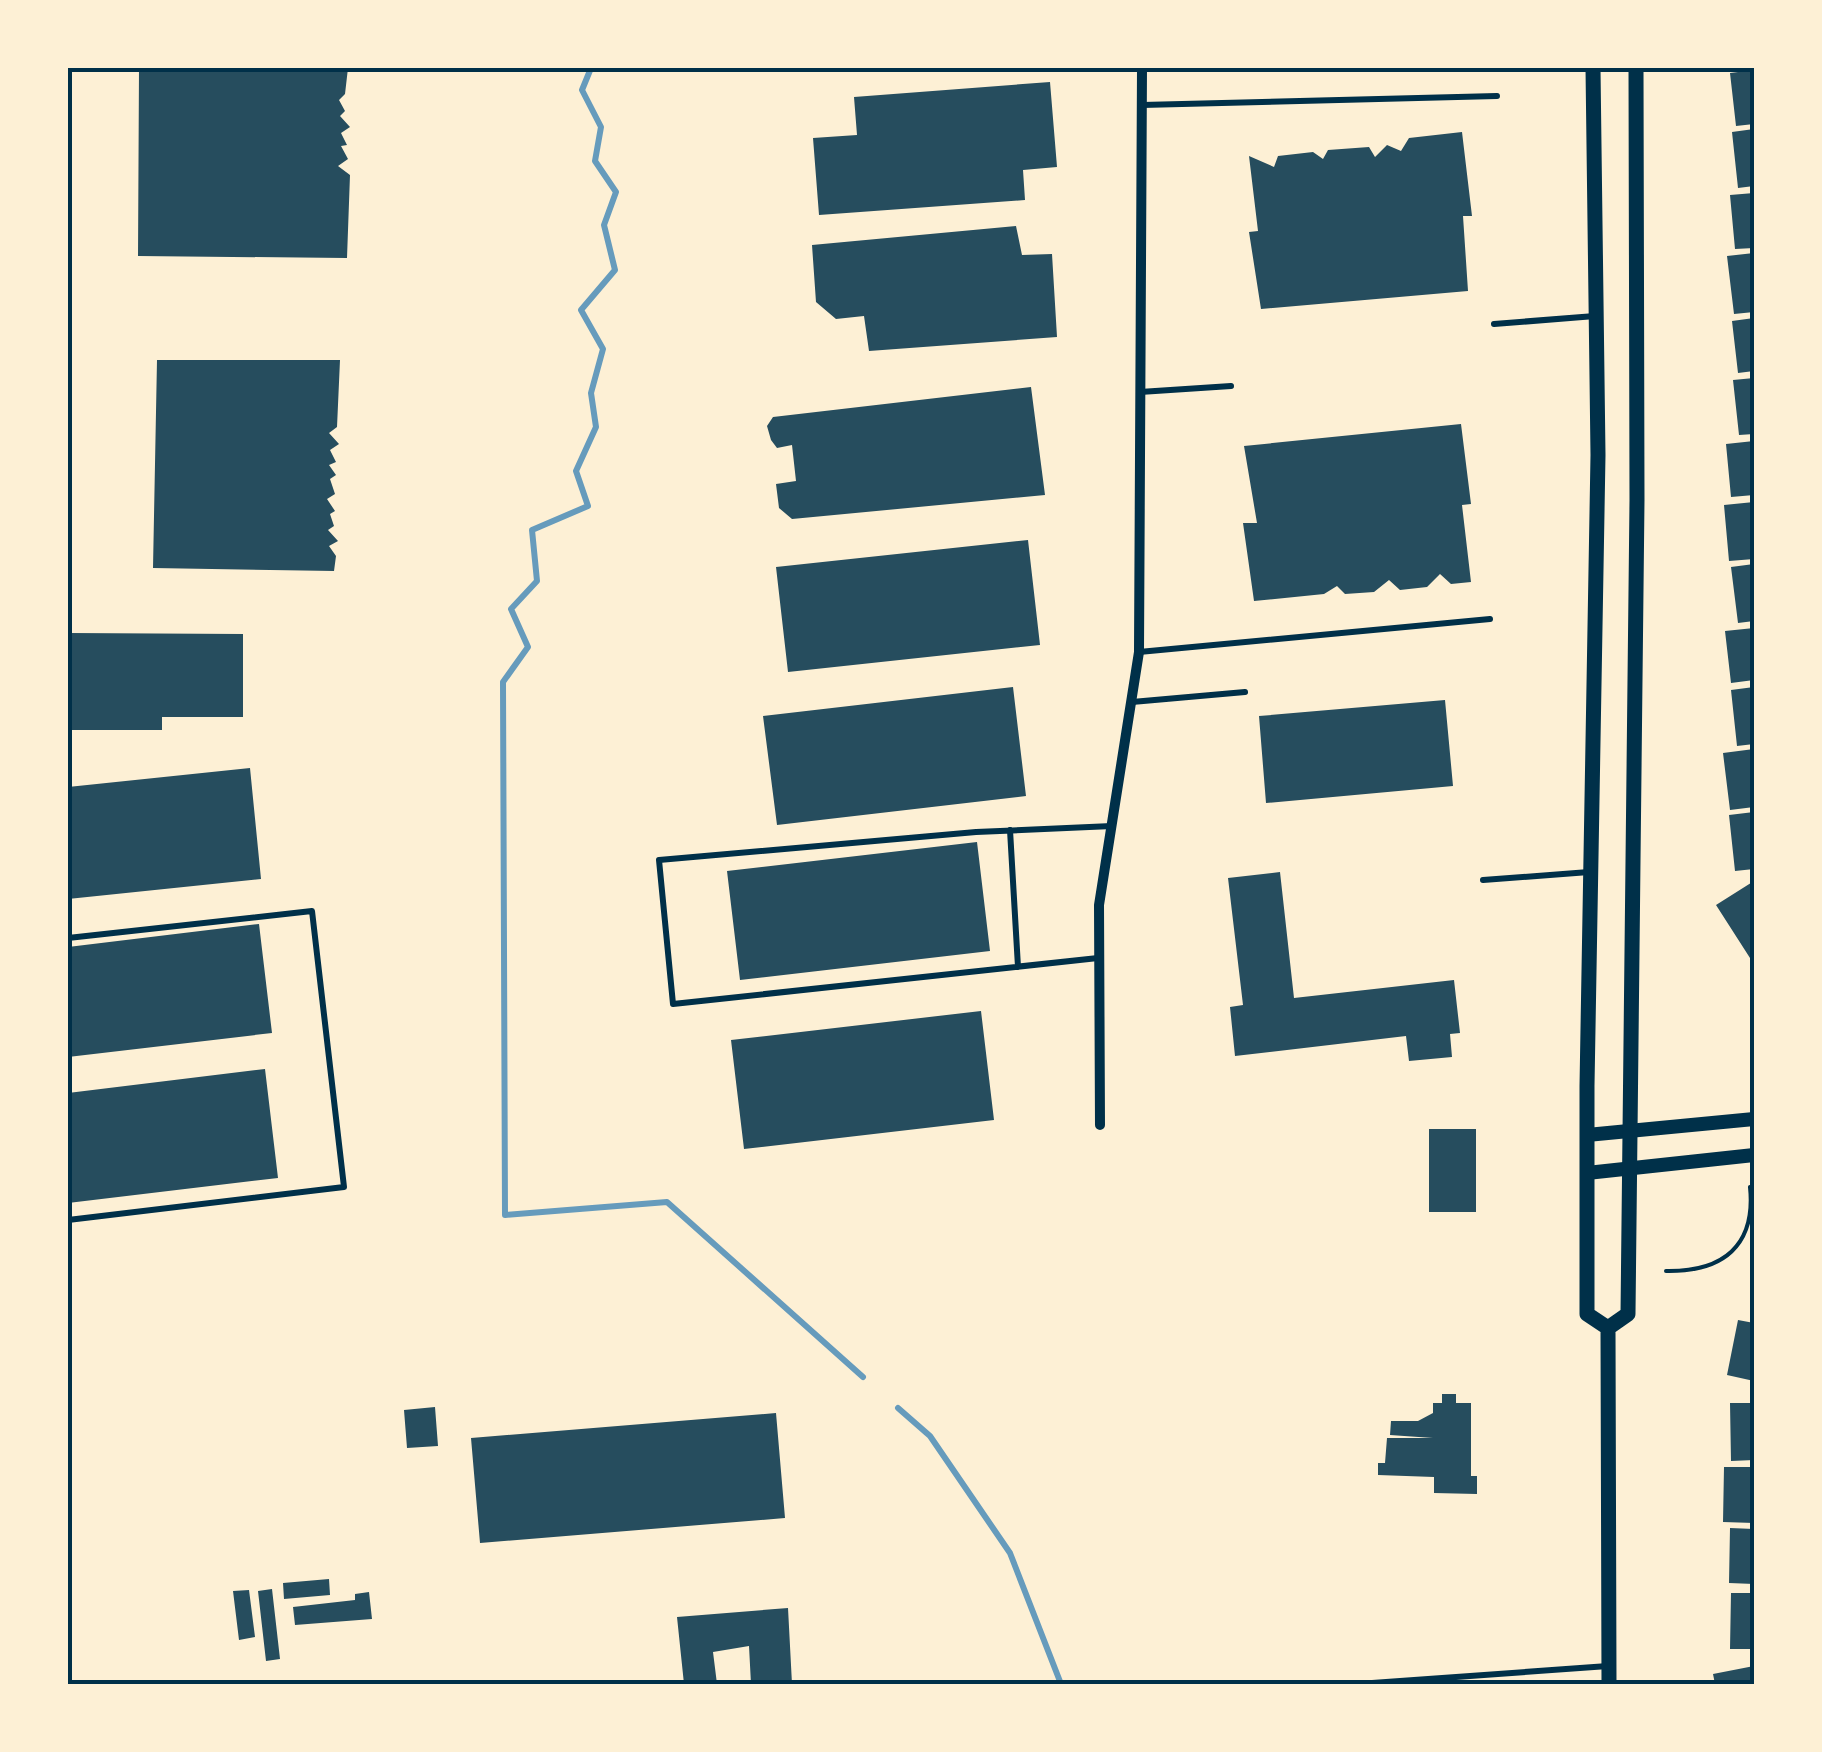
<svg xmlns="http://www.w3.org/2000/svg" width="1822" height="1752" font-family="'Sofia Sans Condensed',sans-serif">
<rect width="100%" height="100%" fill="#fdf0d5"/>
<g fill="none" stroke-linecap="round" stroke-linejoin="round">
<!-- stream -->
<path stroke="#669bbc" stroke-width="6" d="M 591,68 L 582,90 L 601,127 L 595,161 L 616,192 L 604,225 L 615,270 L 581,310 L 603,349 L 591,393 L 596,427 L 576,471 L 588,506 L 532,530 L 537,581 L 511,609 L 528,647 L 503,682 L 505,1215 L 667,1202 L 863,1377
M 898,1408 L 930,1436 L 1010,1553 L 1061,1684"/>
</g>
<!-- building -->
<path fill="#264d5e" d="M 139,68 L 348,68 L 345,94 L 339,100 L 345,111 L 340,116 L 350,127 L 341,133 L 347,145 L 341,146 L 348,159 L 338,166 L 350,175 L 347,258 L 138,256 Z
M 1754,70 L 1754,124 L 1736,126 L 1730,73 Z
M 1050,82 L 1057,167 L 1023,170 L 1025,200 L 819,215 L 813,138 L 857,135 L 854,97 Z
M 1754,129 L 1754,186 L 1738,188 L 1732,132 Z
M 1462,132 L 1472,216 L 1463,216 L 1468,291 L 1261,309 L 1249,232 L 1258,231 L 1249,156 L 1274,167 L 1278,156 L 1313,152 L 1323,159 L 1328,150 L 1369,147 L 1375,157 L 1387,145 L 1401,151 L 1409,138 Z
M 1754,193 L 1754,248 L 1735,249 L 1730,195 Z
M 1016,226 L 1022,255 L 1052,254 L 1057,337 L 869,351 L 864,316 L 836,319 L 816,302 L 812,245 Z
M 1754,253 L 1754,312 L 1734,314 L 1727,256 Z
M 1754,318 L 1754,371 L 1738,373 L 1732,321 Z
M 157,360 L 340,360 L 337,427 L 329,433 L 339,444 L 330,450 L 336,462 L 329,465 L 336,475 L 330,479 L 335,494 L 327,499 L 335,511 L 330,514 L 334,526 L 328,530 L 338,541 L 329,546 L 336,556 L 334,571 L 153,568 Z
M 1754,378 L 1754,434 L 1739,435 L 1733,380 Z
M 1031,387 L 1045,495 L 792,519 L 779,508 L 776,484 L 796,481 L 792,445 L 777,448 L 771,440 L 767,426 L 773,417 Z
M 1461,424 L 1471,504 L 1462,505 L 1471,582 L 1451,584 L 1440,574 L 1427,587 L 1400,590 L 1389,580 L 1374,592 L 1345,594 L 1337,586 L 1324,594 L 1254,601 L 1243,523 L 1257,523 L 1244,446 Z
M 1754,441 L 1754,495 L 1731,497 L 1726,444 Z
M 1754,502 L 1754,559 L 1729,561 L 1724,505 Z
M 1028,540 L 1040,645 L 788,672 L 776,567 Z
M 1754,564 L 1754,621 L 1738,623 L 1731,567 Z
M 1754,628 L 1754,680 L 1731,683 L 1725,631 Z
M 69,633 L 243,634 L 243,717 L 162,717 L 162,730 L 69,730 Z
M 1013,687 L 1026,796 L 777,825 L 763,716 Z
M 1754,687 L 1754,744 L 1737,746 L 1731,690 Z
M 1445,700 L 1453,786 L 1266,803 L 1259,716 Z
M 1754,749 L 1754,807 L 1730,810 L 1723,753 Z
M 250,768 L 261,879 L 68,899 L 68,787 Z
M 1754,812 L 1754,869 L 1735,871 L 1729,815 Z
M 977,842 L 990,951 L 740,980 L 727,871 Z
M 1280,872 L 1294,998 L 1454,980 L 1460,1033 L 1450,1034 L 1452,1057 L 1409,1061 L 1406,1036 L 1235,1056 L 1230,1007 L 1243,1005 L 1228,878 Z
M 1754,881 L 1754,955 L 1750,958 L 1716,905 Z
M 259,924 L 272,1033 L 68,1057 L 68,947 Z
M 981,1011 L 994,1120 L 744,1149 L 731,1040 Z
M 265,1069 L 278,1178 L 68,1203 L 68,1093 Z
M 1429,1129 L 1476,1129 L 1476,1212 L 1429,1212 Z
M 1738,1320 L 1754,1323 L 1754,1381 L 1727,1375 Z
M 1442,1394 L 1456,1394 L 1456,1403 L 1471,1403 L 1471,1476 L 1477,1476 L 1477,1494 L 1434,1493 L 1434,1477 L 1378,1475 L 1378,1463 L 1385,1463 L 1387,1438 L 1433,1438 L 1390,1435 L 1391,1421 L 1418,1421 L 1433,1413 L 1433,1403 L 1442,1403 Z
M 1730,1403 L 1754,1403 L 1754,1460 L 1731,1461 Z
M 435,1407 L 438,1446 L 407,1448 L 404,1410 Z
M 776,1413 L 785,1518 L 480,1543 L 471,1438 Z
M 1724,1467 L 1754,1467 L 1754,1523 L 1723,1522 Z
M 1730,1528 L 1754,1529 L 1754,1584 L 1729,1583 Z
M 329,1579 L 330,1595 L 284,1599 L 283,1583 Z
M 272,1589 L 280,1659 L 266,1661 L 258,1591 Z
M 249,1590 L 255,1637 L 239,1640 L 233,1591 Z
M 369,1592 L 372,1619 L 295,1625 L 293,1607 L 355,1600 L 355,1594 Z
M 1731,1593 L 1754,1593 L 1754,1649 L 1730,1649 Z
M 788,1608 L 792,1684 L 751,1684 L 749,1646 L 713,1652 L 717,1684 L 684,1684 L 677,1617 Z
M 1754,1666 L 1754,1684 L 1715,1684 L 1713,1674 Z"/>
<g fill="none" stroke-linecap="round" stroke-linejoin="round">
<!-- path -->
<path stroke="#003049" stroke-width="4" d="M 1666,1271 C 1723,1272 1756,1246 1750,1187"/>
<!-- service -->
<path stroke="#003049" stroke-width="6" d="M 1142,105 L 1497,96
M 1494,324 L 1595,316
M 1140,392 L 1231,386
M 1139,652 L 1490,619
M 1132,702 L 1245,692
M 1010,830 L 1018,967
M 1483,880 L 1589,872
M 68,938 L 312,911 L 344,1187 L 68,1220
M 1098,958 L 673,1004 L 659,860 L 976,832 L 1112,826
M 1358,1684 L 1608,1666"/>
<!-- minor -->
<path stroke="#003049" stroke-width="10" d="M 1100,1125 L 1099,905 L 1139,652 L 1142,68"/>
<!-- tertiary -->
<path stroke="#003049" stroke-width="14" d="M 1587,1135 L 1754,1119
M 1587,1173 L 1754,1155"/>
<!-- secondary -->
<path stroke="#003049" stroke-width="15" d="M 1593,68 L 1598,455 L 1587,1086 L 1587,1314 L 1608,1328
M 1608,1328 L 1628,1314 L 1637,500 L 1636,68
M 1608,1328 L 1609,1684"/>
</g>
<!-- border -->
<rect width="1822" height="1752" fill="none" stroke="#fdf0d5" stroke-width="140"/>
<rect x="70" y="70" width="1682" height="1612" fill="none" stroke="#003049" stroke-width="4"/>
</svg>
